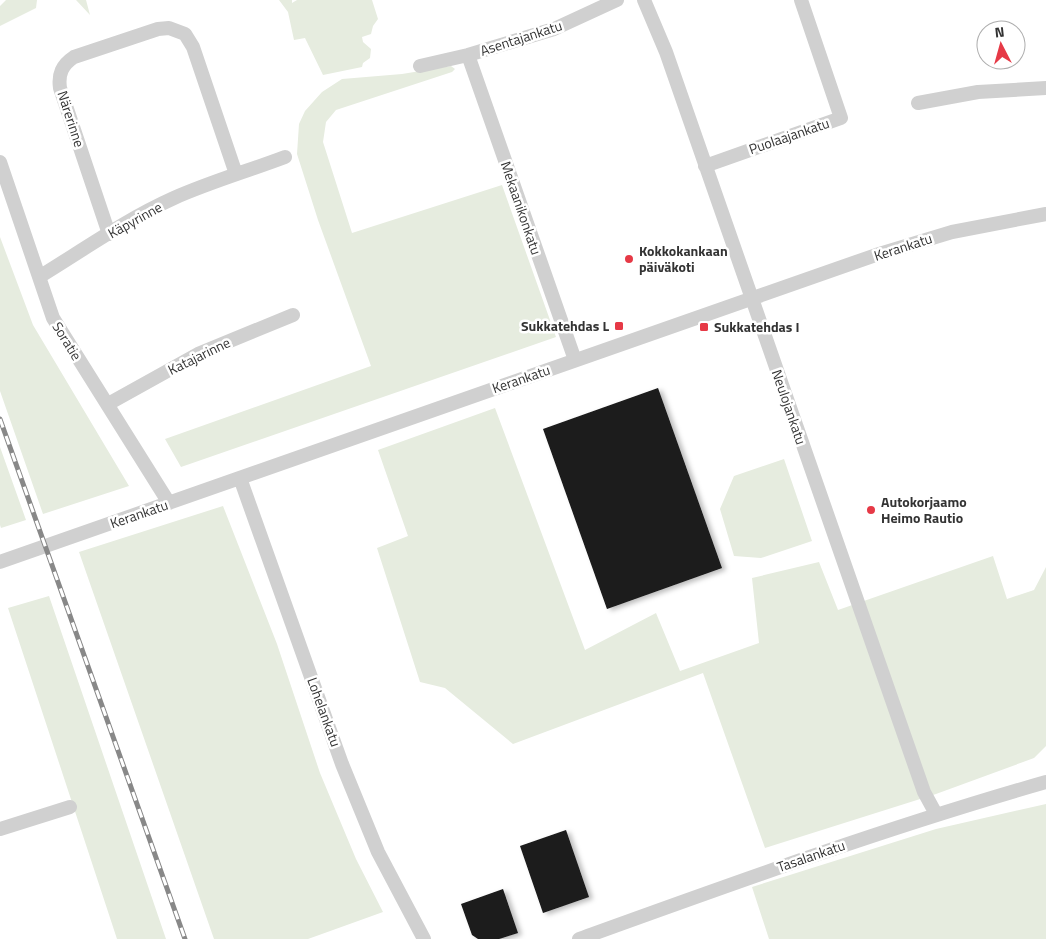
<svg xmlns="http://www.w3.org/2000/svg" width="1046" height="939" font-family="'Titillium Web',sans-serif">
<defs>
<filter id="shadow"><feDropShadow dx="4" dy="2" stdDeviation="2.5" flood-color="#0004"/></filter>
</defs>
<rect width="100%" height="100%" fill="#fff"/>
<!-- green -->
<path fill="#e6ecdf" d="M 6,0 L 37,0 L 36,8 L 0,26 L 0,6 Z
M 76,0 L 86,0 L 90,15 Z
M 279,0 L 292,0 L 292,3 L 297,0 L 372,0 L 378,19 L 373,26 L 371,34 L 362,37 L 363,42 L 371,49 L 370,58 L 363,63 L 362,67 L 323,75 L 305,38 L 294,40 L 288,12 Z
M 451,66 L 455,69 L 452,72 L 336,110 L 326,122 L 323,142 L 352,233 L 502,185 L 556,337 L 181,467 L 165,439 L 371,366 L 318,220 L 297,154 L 299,124 L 305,111 L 322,92 L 342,79 L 402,74 Z
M 0,237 L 33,325 L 129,486 L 43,514 L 0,391 Z
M 495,408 L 585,650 L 656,613 L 680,671 L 759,643 L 752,578 L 819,562 L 838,610 L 993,556 L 1007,599 L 1034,590 L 1046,567 L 1046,746 L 1034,758 L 936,794 L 765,848 L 703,673 L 513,744 L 445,688 L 420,682 L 377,548 L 408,536 L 378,450 Z
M 0,447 L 26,520 L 1,528 L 0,525 Z
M 784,459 L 812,541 L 761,558 L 734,556 L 720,509 L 734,476 Z
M 223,506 L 277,644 L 320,773 L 356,859 L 383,912 L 308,939 L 214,939 L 79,552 Z
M 49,596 L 166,939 L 117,939 L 8,608 Z
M 1046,804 L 1046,939 L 769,939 L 752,887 L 936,829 Z"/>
<!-- building -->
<path fill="#1a1a1a" filter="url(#shadow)" d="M 658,388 L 722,568 L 607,609 L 543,429 Z
M 566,830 L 589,897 L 543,913 L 520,846 Z
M 503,889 L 518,933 L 499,939 L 478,939 L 472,935 L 461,904 Z"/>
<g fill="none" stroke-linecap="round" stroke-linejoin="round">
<!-- minor -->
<path stroke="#d0d0d0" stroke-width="14" d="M 644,0 L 666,52 L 924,792 L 936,814
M 468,55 L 575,360
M 420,66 L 468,55 L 554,29 L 617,0
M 918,103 L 978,92 L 1046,88
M 0,162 L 53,318 L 169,503
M 705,166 L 841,118 L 801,0
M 109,234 L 60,88 C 58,74 62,65 74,57 L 158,29 L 169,28 L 185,34 L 193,47 L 236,174
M 39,277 C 83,250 127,219 174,198 C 210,182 248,171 285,157
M 108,404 L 198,354 L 293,315
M 240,478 L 342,764 L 378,852 L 424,939
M 0,562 L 876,255 L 952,232 L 1046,214
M 0,829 L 70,807
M 579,939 C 734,883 888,827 1046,782"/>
<!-- rail casing -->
<g stroke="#888" stroke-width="5">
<path id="rail" d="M 0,419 L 185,939"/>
</g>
<!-- rail -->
<use href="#rail" stroke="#fff" stroke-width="3" stroke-dasharray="9" stroke-linecap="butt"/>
</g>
<!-- markers -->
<g fill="#e63946" stroke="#fff" stroke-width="2">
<circle cx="629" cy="259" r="5"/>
<rect x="614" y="321" width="10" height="10" rx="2.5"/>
<rect x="699" y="322" width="10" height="10" rx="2.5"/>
<circle cx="871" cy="510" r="5"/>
</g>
<g text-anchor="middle" stroke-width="5" stroke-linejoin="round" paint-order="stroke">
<!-- street labels -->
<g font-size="14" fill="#333" stroke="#fff">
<text transform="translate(521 38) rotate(-18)" y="5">Asentajankatu</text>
<text transform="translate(71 119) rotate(72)" y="5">Närerinne</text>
<text transform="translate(789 136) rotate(-19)" y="5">Puolaajankatu</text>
<text transform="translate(521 208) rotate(71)" y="5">Mekaanikonkatu</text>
<text transform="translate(135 220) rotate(-29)" y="5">Käpyrinne</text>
<text transform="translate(903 247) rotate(-18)" y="5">Kerankatu</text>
<text transform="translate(67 341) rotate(58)" y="5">Soratie</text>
<text transform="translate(199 356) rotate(-26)" y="5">Katajarinne</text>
<text transform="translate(521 379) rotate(-19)" y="5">Kerankatu</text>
<text transform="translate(789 407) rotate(71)" y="5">Neulojankatu</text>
<text transform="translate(139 514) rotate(-19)" y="5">Kerankatu</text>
<text transform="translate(324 712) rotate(70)" y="5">Lohelankatu</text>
<text transform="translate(811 856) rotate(-19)" y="5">Tasalankatu</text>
</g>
<!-- poi labels -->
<g font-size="14" font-weight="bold" fill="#333" stroke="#fff" text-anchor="start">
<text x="639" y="256">Kokkokankaan<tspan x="639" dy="16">päiväkoti</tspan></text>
<text x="609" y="331" text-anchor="end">Sukkatehdas L</text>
<text x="714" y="332">Sukkatehdas I</text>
<text x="881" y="507">Autokorjaamo<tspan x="881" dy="16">Heimo Rautio</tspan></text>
</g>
</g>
<!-- north arrow -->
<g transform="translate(1001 45) rotate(354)"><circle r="24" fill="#ffffff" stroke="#adadad"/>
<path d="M0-4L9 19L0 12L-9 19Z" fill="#e63946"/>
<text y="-8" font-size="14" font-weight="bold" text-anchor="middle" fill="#333333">N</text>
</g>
</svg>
